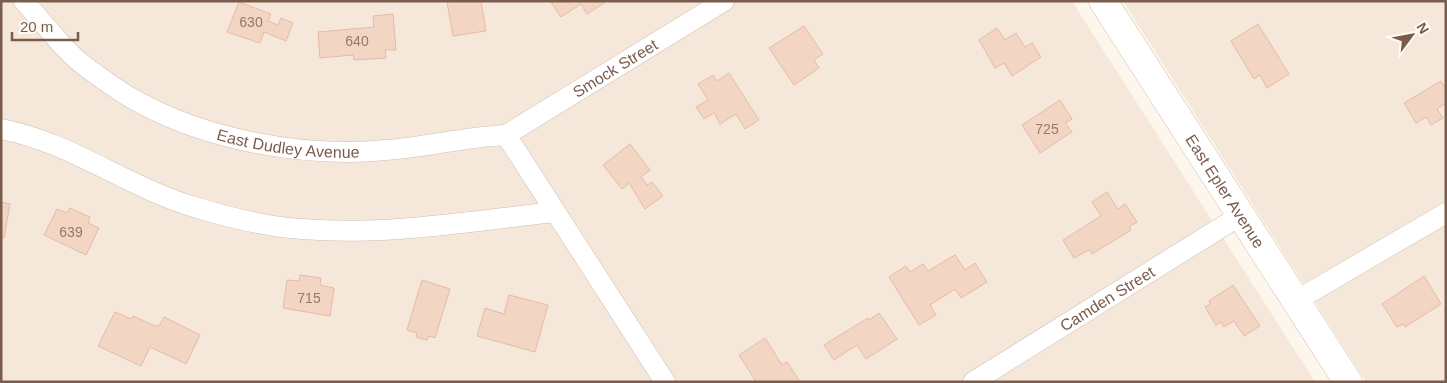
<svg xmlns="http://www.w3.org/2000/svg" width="1447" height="383" font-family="Helvetica,sans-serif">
<rect width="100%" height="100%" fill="#fdf6ec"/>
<!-- residential -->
<path fill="#f5e8da" d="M 1,1 L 1072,1 L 1315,382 L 1,382 Z
M 1123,1 L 1446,1 L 1446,382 L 1366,382 Z"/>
<!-- building -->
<path fill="#f3d5c3" stroke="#e6bba3" d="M 454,1 L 481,1 L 486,31 L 453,36 L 447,2 Z
M 550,1 L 603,1 L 604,3 L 587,14 L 581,4 L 561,17 Z
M 239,2 L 271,14 L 268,21 L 278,25 L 281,18 L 293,23 L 286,41 L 264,32 L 260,43 L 227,32 Z
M 393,14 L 396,50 L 385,50 L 386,58 L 354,60 L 353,55 L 320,58 L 318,32 L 374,27 L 373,16 Z
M 1258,24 L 1289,74 L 1267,88 L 1260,75 L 1254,79 L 1231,41 Z
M 804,26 L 823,54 L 814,60 L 819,68 L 794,85 L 769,48 Z
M 997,28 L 1005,40 L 1016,33 L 1025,47 L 1032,43 L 1041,57 L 1012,76 L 1004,63 L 995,68 L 979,40 Z
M 729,73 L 759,120 L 745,129 L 736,114 L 720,124 L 714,113 L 704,119 L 696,107 L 708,100 L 698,84 L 713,75 L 717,81 Z
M 1441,81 L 1446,89 L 1446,103 L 1437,109 L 1443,118 L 1431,125 L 1426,117 L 1416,123 L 1404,103 Z
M 1060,100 L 1072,119 L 1065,123 L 1072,132 L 1040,153 L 1022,125 Z
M 630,144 L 650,170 L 641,177 L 647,185 L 652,182 L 663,196 L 645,209 L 629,183 L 622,189 L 603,165 Z
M 1107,192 L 1118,209 L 1125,204 L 1137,222 L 1129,227 L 1131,230 L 1092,254 L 1089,250 L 1074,258 L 1063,240 L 1101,216 L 1092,202 Z
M 1,202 L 10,204 L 4,238 L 1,237 Z
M 70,208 L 90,217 L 88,223 L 99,228 L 86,255 L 44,235 L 57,209 L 67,213 Z
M 955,255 L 965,270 L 975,263 L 987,282 L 961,298 L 955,289 L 930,305 L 936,315 L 919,325 L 889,277 L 906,266 L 910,272 L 923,264 L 928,271 Z
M 300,275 L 321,278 L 320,285 L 334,288 L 330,316 L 283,308 L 287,280 L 299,281 Z
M 1424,276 L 1441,304 L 1405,327 L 1403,324 L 1397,327 L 1382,304 Z
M 422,280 L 450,289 L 435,338 L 429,336 L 427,340 L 416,337 L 417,333 L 407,330 Z
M 1233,285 L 1260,326 L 1244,336 L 1234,321 L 1224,327 L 1221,322 L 1216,325 L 1205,307 L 1210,304 L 1209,301 Z
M 509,295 L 548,305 L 535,352 L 477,336 L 485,308 L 504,314 Z
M 115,312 L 131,319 L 133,316 L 155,326 L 159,326 L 164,317 L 200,335 L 186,364 L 150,347 L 141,366 L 98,346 Z
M 879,313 L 897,339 L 866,359 L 857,345 L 834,360 L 824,345 L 868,318 L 869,320 Z
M 765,338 L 782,365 L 787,362 L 800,382 L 752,382 L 755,380 L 739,355 Z"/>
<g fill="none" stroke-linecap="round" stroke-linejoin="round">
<!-- street casing -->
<g stroke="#d1beb0" stroke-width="21">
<g id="street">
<path id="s1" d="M 24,1 C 44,23 63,50 86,67 C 101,78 117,90 133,99 C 205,140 303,158 386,150 C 426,147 465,137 506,135 L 665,382"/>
<path d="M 1,129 C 71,142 130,189 198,208 C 231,218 267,227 302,229 C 386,236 471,221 555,212"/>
<path id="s2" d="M 506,135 L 724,1"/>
<path d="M 1297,300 L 1446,213"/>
<path id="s3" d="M 973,382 L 1241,215"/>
</g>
</g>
<!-- secondary casing -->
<g stroke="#d6c0b0" stroke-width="29">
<g id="secondary">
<path id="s4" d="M 1103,1 L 1348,382"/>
</g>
</g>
<!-- street -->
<use href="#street" stroke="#fff" stroke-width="20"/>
<!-- secondary -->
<use href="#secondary" stroke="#fff" stroke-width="28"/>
</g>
<g text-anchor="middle" stroke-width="4.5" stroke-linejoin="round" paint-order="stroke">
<!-- number labels -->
<g font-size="14" fill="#987a6a">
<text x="251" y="27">630</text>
<text x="357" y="46">640</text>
<text x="1047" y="134">725</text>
<text x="71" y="237">639</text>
<text x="309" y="303">715</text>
</g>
<!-- street labels -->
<g font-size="16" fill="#7a5c4d" stroke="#fffaf3">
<text dy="6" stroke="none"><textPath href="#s2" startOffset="128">Smock Street</textPath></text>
<text dy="6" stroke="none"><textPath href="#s1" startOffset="311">East Dudley Avenue</textPath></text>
<text dy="6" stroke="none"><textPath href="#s4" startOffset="226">East Epler Avenue</textPath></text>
<text dy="6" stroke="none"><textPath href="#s3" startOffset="158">Camden Street</textPath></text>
</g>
</g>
<!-- border -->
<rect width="1447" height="383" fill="none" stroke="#7a5c4d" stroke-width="5"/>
<!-- north arrow -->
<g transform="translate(1412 35) rotate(58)" stroke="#fffaf3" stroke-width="4" paint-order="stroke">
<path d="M0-4L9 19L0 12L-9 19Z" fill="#7a5c4d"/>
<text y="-8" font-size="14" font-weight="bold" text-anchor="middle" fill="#7a5c4d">N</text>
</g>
<!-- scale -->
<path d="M12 32v8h66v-8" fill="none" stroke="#7a5c4d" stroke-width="2.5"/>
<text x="20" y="32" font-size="15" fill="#7a5c4d" stroke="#fffaf3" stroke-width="4" paint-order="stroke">20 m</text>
</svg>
